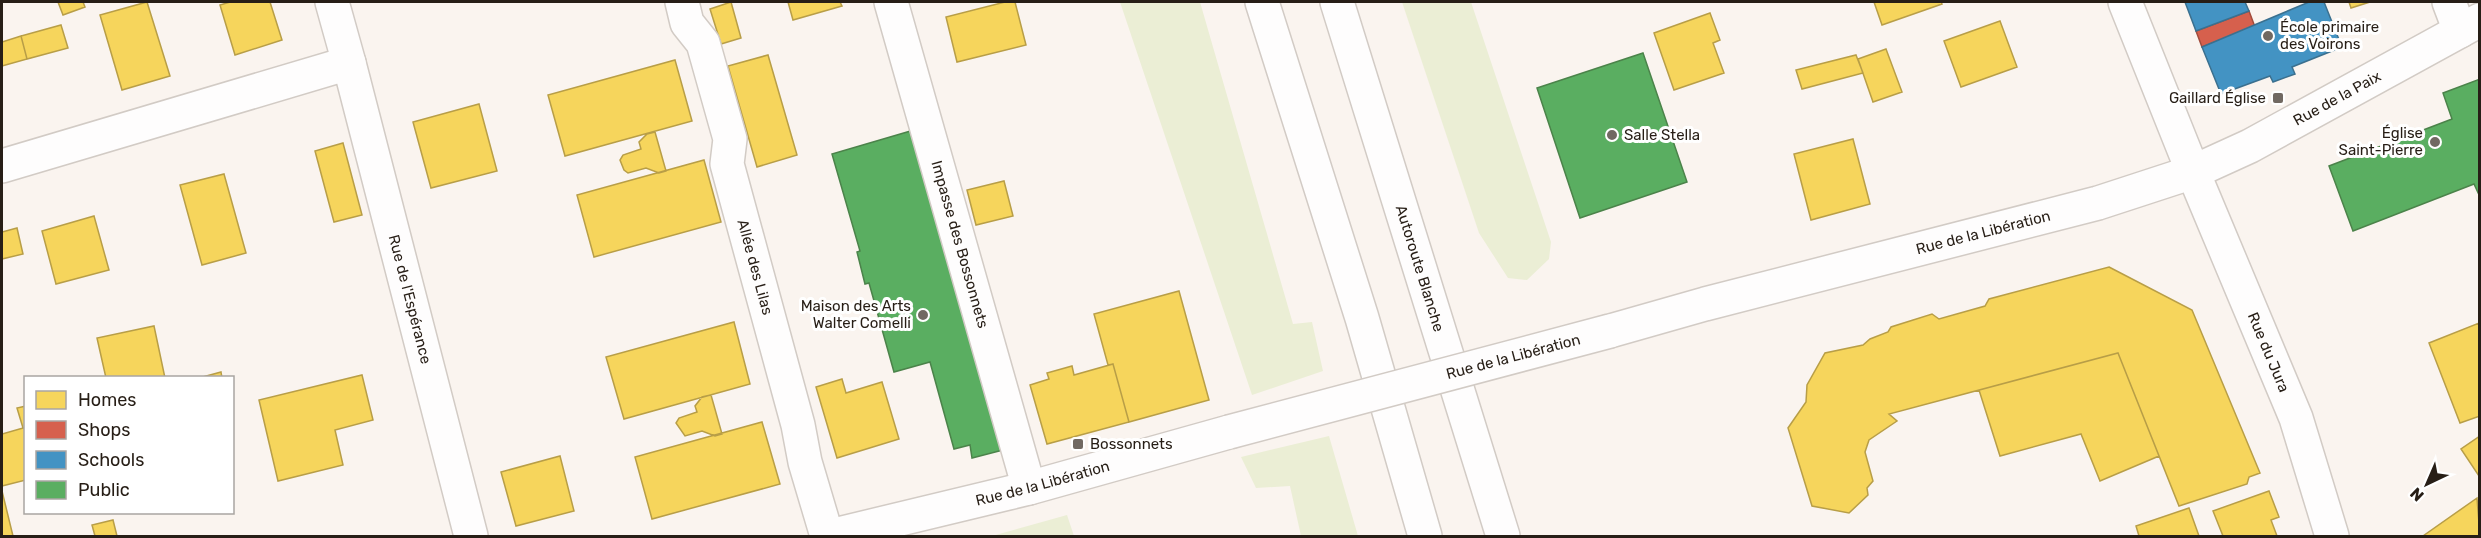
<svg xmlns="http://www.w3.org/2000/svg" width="2481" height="538" font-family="Rubik,sans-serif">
<rect width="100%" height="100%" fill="#faf4ef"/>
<!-- green -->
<path fill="#ebeed5" d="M 1120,2 L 1200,2 L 1293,324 L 1312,322 L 1323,371 L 1252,395 Z
M 1402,2 L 1471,2 L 1551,242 L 1549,259 L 1527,280 L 1508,278 L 1479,233 Z
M 1329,436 L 1358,536 L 1301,536 L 1290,486 L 1256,488 L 1241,457 Z
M 1067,515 L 1074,536 L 992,536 Z"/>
<!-- homes -->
<path fill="#f6d55c" stroke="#b89e47" stroke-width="1.5" d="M 58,2 L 83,2 L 85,7 L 63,15 Z
M 147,2 L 170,76 L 122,90 L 100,15 Z
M 230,2 L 270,2 L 282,40 L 235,55 L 220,5 Z
M 731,2 L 741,38 L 721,44 L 710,9 Z
M 788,2 L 840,2 L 842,6 L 793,20 Z
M 1005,2 L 1015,2 L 1026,45 L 957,62 L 946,17 Z
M 1874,2 L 1941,2 L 1942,4 L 1882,25 Z
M 2349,2 L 2370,2 L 2351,8 Z
M 1710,13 L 1720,40 L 1713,43 L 1724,73 L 1674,90 L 1654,33 Z
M 2000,21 L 2017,67 L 1961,87 L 1944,41 Z
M 61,25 L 68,48 L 27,59 L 21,36 Z
M 21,36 L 27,59 L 2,66 L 2,42 Z
M 1886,49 L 1902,92 L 1873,102 L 1858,59 Z
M 768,55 L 797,155 L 757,167 L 728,66 Z
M 1856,55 L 1863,73 L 1802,89 L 1796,70 Z
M 675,60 L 692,121 L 565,156 L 548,95 Z
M 479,104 L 497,171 L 431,188 L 413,122 Z
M 655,132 L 666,171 L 659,173 L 646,168 L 628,173 L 624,170 L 620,160 L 623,155 L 641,149 L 639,142 L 647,134 Z
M 1853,139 L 1870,204 L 1811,220 L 1794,154 Z
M 343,143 L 362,215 L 334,222 L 315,151 Z
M 704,160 L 721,222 L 594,257 L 577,195 Z
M 224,174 L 246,253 L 202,265 L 180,185 Z
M 1004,181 L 1013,216 L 976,225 L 967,190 Z
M 94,216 L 109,270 L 56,284 L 42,231 Z
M 17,228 L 23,254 L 2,259 L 2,232 Z
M 2109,267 L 2192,310 L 2260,473 L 2249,477 L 2247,484 L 2179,506 L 2118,353 L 1889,414 L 1897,421 L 1869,440 L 1865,452 L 1873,481 L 1867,488 L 1868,495 L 1849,513 L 1812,506 L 1788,428 L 1806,402 L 1807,385 L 1825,353 L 1863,345 L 1870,339 L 1888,332 L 1891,327 L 1932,314 L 1939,319 L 1985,306 L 1989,299 Z
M 1179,291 L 1209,400 L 1129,422 L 1113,364 L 1108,365 L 1094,314 Z
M 734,322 L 750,384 L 624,419 L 606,357 Z
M 2479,323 L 2480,416 L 2460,423 L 2429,343 Z
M 154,326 L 165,378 L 106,378 L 97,338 Z
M 2118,353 L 2159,456 L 2100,481 L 2081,434 L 2000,456 L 1979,390 Z
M 1113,364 L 1129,422 L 1047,444 L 1030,385 L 1049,379 L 1047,373 L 1072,366 L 1074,375 Z
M 221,372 L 222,378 L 199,378 Z
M 362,375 L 373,420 L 335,430 L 343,465 L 278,481 L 259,400 Z
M 842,379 L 846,393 L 882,382 L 899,439 L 837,458 L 816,387 Z
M 711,395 L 722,434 L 715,436 L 702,431 L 685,436 L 676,423 L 679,418 L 697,412 L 695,406 L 702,397 Z
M 26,406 L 26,428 L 23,428 L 17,408 Z
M 762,422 L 780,484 L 652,519 L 635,457 Z
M 23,428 L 26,428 L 26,480 L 2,486 L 2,434 Z
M 2480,436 L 2480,476 L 2479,476 L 2461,449 Z
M 560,456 L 574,511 L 516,526 L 501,472 Z
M 2,491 L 13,536 L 2,536 Z
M 2269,491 L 2279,517 L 2271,520 L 2277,536 L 2223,536 L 2213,511 Z
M 2477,498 L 2480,536 L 2423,536 Z
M 2189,508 L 2199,536 L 2139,536 L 2136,526 Z
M 113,520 L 117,536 L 95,536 L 92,525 Z"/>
<!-- shops -->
<path fill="#d6604d" stroke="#a24c3c" stroke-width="1.5" d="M 2249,11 L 2255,27 L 2202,47 L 2196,31 Z"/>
<!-- schools -->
<path fill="#4393c3" stroke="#3b708f" stroke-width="1.5" d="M 2185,2 L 2245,2 L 2249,11 L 2196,31 Z
M 2309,2 L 2324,2 L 2342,47 L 2292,67 L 2295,74 L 2273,82 L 2270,76 L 2221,94 L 2202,47 Z"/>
<!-- public -->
<path fill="#5aae61" stroke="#4b834a" stroke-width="1.5" d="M 1643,53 L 1687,182 L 1580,218 L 1537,88 Z
M 2480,79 L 2480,197 L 2474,184 L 2353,231 L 2329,166 L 2452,119 L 2443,93 Z
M 914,130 L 1007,449 L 972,458 L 970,445 L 954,449 L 930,362 L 894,372 L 869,283 L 865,284 L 857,252 L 860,251 L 832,154 Z"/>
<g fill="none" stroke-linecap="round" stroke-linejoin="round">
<!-- minor casing -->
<g stroke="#d2cbc5" stroke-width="36">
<g id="minor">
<path d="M 332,2 L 349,63"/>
<path id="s1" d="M 682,2 L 687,23 L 703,43 L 730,139 L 727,164 L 798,425 L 805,462 L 827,536"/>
<path id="s2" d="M 891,2 L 1029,488"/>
<path d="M 2449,2 L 2460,31"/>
<path id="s3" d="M 2,166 L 349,63 L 471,536"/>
<path id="s4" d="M 1610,331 L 1705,304 L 2098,203 L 2193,172 L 2296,418 L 2332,536"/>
<path id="s5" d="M 830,536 L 1029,488 L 1229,432"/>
</g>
</g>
<!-- tertiary casing -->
<g stroke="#d2cbc5" stroke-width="36">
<g id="tertiary">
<path id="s6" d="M 2125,2 L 2193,172 L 2250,146 L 2480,20"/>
</g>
</g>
<!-- motorway casing -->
<g stroke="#d2cbc5" stroke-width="36">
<g id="motorway">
<path d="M 1262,2 L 1362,318 L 1425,536"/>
<path id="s7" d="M 1337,2 L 1503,536"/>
</g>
</g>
<!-- minor -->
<use href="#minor" stroke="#fefdfd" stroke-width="33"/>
<!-- tertiary -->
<use href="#tertiary" stroke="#fefdfd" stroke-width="33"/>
<!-- motorway -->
<use href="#motorway" stroke="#fefdfd" stroke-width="33"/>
<!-- minor-bridge casing -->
<g stroke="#d2cbc5" stroke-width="36" stroke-linecap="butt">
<g id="minor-bridge">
<path id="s8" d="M 1229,432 L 1610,331"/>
</g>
</g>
<!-- minor-bridge -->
<use href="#minor-bridge" stroke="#fefdfd" stroke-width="33"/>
</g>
<!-- markers -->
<g fill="#716962" stroke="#fff" stroke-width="2">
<circle cx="2268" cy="36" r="6"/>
<rect x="2272" y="92" width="12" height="12" rx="3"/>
<circle cx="1612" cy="135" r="6"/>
<circle cx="2435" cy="142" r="6"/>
<circle cx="923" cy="315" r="6"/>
<rect x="1072" y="438" width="12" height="12" rx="3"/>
</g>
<g text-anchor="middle" stroke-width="6" stroke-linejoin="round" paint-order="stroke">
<!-- poi labels -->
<g font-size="15" fill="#271e16" stroke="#fff" text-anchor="start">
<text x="2280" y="32">École primaire<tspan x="2280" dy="17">des Voirons</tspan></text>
<text x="2266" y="103" text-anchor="end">Gaillard Église</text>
<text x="2423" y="138" text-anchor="end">Église<tspan x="2423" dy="17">Saint-Pierre</tspan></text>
<text x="1624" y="140">Salle Stella</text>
<text x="911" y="311" text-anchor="end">Maison des Arts<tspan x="911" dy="17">Walter Comelli</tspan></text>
<text x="1090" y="449">Bossonnets</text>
</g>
<!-- street labels -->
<g font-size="15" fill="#271e16" stroke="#fff">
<text dy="5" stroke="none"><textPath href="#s6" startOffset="345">Rue de la Paix</textPath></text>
<text dy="5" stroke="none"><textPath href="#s4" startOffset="386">Rue de la Libération</textPath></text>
<text dy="5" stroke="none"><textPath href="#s2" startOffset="252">Impasse des Bossonnets</textPath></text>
<text dy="5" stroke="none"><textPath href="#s1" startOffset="279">Allée des Lilas</textPath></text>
<text dy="5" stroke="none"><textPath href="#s7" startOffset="279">Autoroute Blanche</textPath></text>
<text dy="5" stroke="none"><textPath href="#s3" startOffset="606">Rue de l'Espérance</textPath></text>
<text dy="5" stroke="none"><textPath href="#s4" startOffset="800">Rue du Jura</textPath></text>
<text dy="5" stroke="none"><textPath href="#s8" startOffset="294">Rue de la Libération</textPath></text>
<text dy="5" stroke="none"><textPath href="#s5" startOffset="219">Rue de la Libération</textPath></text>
</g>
</g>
<!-- border -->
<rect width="2481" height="538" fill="none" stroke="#271e16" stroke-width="6"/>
<!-- legend -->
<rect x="24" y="376" width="210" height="138" fill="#ffffff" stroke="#a9a5a2" stroke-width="1.5"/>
<rect x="36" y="391" width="30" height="18" fill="#f6d55c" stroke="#a9a5a2" stroke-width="1.5"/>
<text x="78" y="406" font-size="18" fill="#271e16">Homes</text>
<rect x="36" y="421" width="30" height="18" fill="#d6604d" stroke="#a9a5a2" stroke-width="1.5"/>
<text x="78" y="436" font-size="18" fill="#271e16">Shops</text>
<rect x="36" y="451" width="30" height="18" fill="#4393c3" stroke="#a9a5a2" stroke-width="1.5"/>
<text x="78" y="466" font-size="18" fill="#271e16">Schools</text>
<rect x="36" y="481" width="30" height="18" fill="#5aae61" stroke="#a9a5a2" stroke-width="1.5"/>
<text x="78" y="496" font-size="18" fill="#271e16">Public</text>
<!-- north arrow -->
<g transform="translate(2427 484) rotate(224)" stroke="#ffffff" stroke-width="4.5" paint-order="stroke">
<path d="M0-4.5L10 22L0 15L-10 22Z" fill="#271e16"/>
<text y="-9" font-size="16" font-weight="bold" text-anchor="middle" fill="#271e16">N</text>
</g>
</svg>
